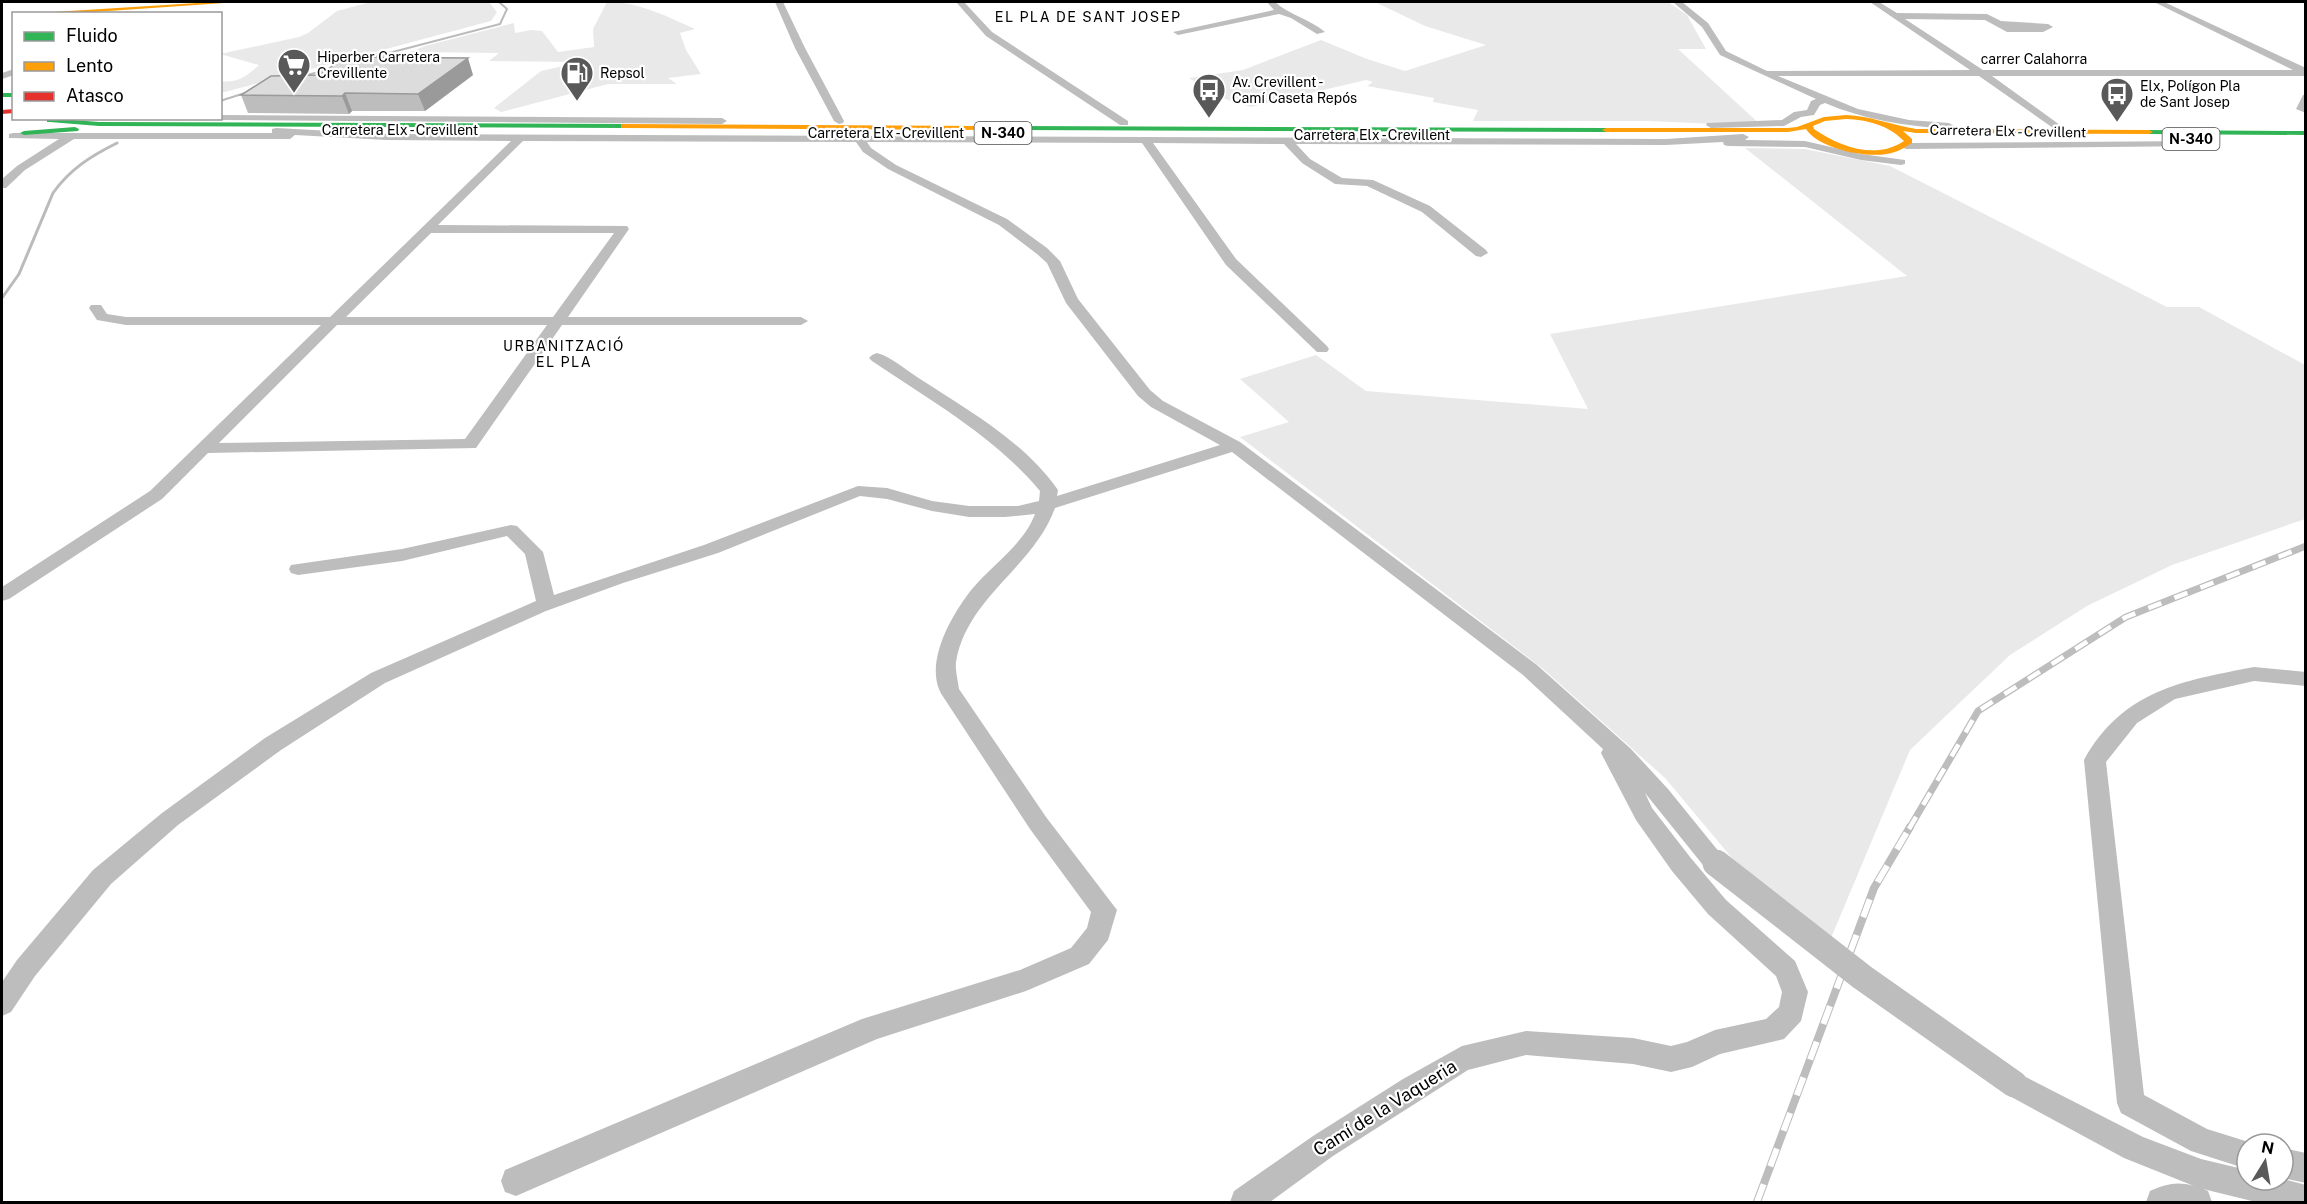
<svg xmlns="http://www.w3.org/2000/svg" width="2307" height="1204" font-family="'Public Sans',sans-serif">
<rect width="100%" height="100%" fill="#fff"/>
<!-- green -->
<path fill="#e9e9e9" d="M 371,2 L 489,2 L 497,12 L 491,21 L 221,93 L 221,81 C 237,84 248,75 259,65 L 220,54 L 299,37 L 308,33 L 337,11 Z
M 607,2 C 637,1 668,17 695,29 L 680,33 L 686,50 L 701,74 L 668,78 L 677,84 L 608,84 L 501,112 L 494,108 L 541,71 L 581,62 L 489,61 L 499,53 L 410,52 L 425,46 L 514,23 L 515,33 L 531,30 L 542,31 L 558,52 L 594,47 L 593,29 Z
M 1375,2 L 1668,2 L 1687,15 L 1706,49 L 1678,49 L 1762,126 L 1648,121 L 1473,121 L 1478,110 L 1433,102 L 1434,98 L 1367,86 L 1373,82 L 1366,80 L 1251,107 L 1199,91 L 1206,89 L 1189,78 L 1243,70 L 1321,40 L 1367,59 L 1405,71 L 1486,45 L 1425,26 Z
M 1745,148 L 1805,149 L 1890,166 L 2167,307 L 2199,307 L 2305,365 L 2305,519 L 2172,565 L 2087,606 L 2010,655 L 1910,750 L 1831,938 L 1742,870 L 1665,778 L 1542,668 L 1240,437 L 1289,422 L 1240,379 L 1316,355 L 1366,391 L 1588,409 L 1550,334 L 1907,276 Z"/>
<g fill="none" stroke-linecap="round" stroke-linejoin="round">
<!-- stream-far1 -->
<path stroke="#bbb" stroke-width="2" d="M 366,59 L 500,24 L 507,9 L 499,2
M 303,76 L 331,69
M 220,101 L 248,92"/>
<!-- stream -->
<path stroke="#bbb" stroke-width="3" d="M 2,298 L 19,274 L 53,193 C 70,169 91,156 117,143"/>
<!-- street -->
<path fill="#bdbdbd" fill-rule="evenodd" d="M 775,2 L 783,2 L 805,48 L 844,121 L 843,123 L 839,124 L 834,121 L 795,48 Z
M 956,2 L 964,2 L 992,32 L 1128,121 L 1128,125 L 1120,125 L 986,36 Z
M 1267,2 L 1275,2 C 1289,15 1310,19 1325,32 L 1317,34 L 1291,18 L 1279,14 L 1178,35 L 1173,32 L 1274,10 Z
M 1673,2 L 1682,2 L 1708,23 L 1726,51 L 1767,71 L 1970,70 L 1870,2 L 1879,2 L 1897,13 L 1987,14 L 2001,21 L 2048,24 L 2053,27 L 2043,32 L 2007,32 L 1985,20 L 1905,19 L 1983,70 L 2293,70 L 2154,2 L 2164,2 L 2306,68 L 2306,76 L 1992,76 L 2060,125 L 2061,127 L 2056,130 L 1979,76 L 1778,76 L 1858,109 L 1909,120 L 1949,123 L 1954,126 L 1949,129 C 1906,126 1865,120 1825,103 L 1820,105 L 1814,115 L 1801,117 L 1784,126 L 1711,128 L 1706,125 L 1707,123 L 1782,120 L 1794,112 L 1807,110 L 1811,101 L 1816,99 L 1720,55 L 1702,27 Z
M 14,69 L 14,75 L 2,79 L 2,73 Z
M 220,115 L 722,118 L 727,121 L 722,124 L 216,120 L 215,118 L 220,118 Z
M 276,128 L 387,134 L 1666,139 L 1743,134 L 1749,137 L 1745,140 L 1805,141 L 1861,154 L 1905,160 L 1905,164 L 1901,165 L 1861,160 L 1805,147 L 1728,146 L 1724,145 L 1723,142 L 1666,145 L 1296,144 L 1310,159 L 1342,178 L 1373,180 L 1430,206 L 1486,250 L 1488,253 L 1481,257 L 1476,256 L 1422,212 L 1367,186 L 1335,184 L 1302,163 L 1284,144 L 1153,143 L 1236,259 L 1327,346 L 1329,349 L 1327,352 L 1317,352 L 1226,265 L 1142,143 L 867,142 L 871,148 L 896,165 L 1007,219 L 1047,248 L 1060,261 L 1078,299 L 1150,390 L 1163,401 L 1240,442 L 1537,665 L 1631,749 L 1668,789 L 1728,863 L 1725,870 L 1716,873 L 1707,870 L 1645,793 L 1652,808 L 1690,857 L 1726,900 L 1795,961 L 1808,992 L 1801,1021 L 1784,1039 L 1720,1054 L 1692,1067 L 1671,1072 L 1633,1064 L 1526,1055 L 1468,1070 L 1333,1156 L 1270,1202 L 1230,1202 L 1234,1191 L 1313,1136 L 1403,1079 L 1462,1046 L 1526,1031 L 1633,1038 L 1671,1046 L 1687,1042 L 1715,1030 L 1766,1019 L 1779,1007 L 1782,992 L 1776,976 L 1708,914 L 1672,871 L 1636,820 L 1601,753 L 1603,749 L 1523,675 L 1232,452 L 1055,508 C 1034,567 967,597 956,662 C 955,670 958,681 959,689 L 1046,817 L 1117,910 L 1108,940 L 1089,964 L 1026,991 L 877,1039 L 516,1196 L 505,1192 L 501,1181 L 505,1170 L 862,1019 L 1020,970 L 1071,948 L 1087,928 L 1091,912 L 1030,829 L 942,695 C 923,664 952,614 972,589 C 992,565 1024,544 1035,514 L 1005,517 L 969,517 L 932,511 L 887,499 L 860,496 L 718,553 L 623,583 L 546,611 L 385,683 L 281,750 L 178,825 L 111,884 L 35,976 L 11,1012 L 2,1016 L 2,982 L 17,960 L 93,870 L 162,813 L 265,738 L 371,673 L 536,601 L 525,554 L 507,536 L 402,561 L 298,575 L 291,573 L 289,569 L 291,565 L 402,549 L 511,525 L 517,526 L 543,552 L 554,595 L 704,545 L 858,486 L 887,488 L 932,501 L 969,506 L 1018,506 L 1039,501 L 1040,491 C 994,436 931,401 872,361 L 869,358 L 872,355 L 877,353 C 891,357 905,369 917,377 C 966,409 1024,441 1058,490 L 1057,496 L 1220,445 L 1151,407 L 1138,396 L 1066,303 L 1047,263 L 1037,254 L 999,225 L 888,169 L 863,152 L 856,142 L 523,141 L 438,225 L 627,226 L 629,229 L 568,317 L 801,317 L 808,321 L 801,325 L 562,325 L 476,448 L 208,453 L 162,499 L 9,599 L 2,601 L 2,587 L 150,491 L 321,325 L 126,325 L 97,320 L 89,308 L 91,305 L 101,305 L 107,314 L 126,317 L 330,317 L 511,141 L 387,140 L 295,135 L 290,139 L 74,139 L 25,170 L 6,188 L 2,188 L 2,179 L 17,166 L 59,139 L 9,138 L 9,134 L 13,133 L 272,133 L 272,129 ZM 431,233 L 614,233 L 553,317 L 346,317 ZM 337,325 L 547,325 L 465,439 L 219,443 Z
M 2200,141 L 2204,142 L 2204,146 L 1906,149 L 1900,146 L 1906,143 Z
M 2254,667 L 2306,672 L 2306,686 L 2254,681 L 2175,699 L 2137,723 L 2106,762 L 2144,1095 L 2207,1129 L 2255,1144 L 2247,1144 L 2247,1169 L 2191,1151 L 2121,1113 L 2117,1103 L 2084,760 C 2123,690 2182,681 2254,667 Z
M 2014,1071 L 2143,1137 L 2201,1159 L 2247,1170 L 2247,1180 L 2283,1179 L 2306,1185 L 2306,1202 L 2256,1202 L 2203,1189 L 2208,1191 L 2212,1202 L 2146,1202 L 2150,1191 C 2167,1184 2176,1181 2194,1186 L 2124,1158 L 2004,1093 L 2000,1084 L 2004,1075 Z
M 2283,1148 L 2306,1153 L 2306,1183 L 2283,1178 Z"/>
<!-- fast -->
<path fill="#30b455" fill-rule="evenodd" d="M 2,93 L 14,93 L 14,97 L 2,97 Z
M 47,118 L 99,122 L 624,124 L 628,126 L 624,128 L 99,126 L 50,122 L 47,122 Z
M 983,126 L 1606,128 L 1610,130 L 1606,132 L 980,130 L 979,128 Z
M 75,127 L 79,129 L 78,131 L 24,135 L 20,133 L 24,131 Z
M 2146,130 L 2306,131 L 2306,135 L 2149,134 L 2145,132 Z"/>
<!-- slow -->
<path fill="#ff9f0a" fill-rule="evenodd" d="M 213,2 L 239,2 L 65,14 L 21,14 Z
M 1846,115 C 1870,116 1892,125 1916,129 L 2149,130 L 2153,132 L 2149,134 L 1916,133 L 1903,131 L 1912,139 L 1912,143 C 1904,148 1896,153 1886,154 C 1864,158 1818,148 1806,129 L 1788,132 L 1606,132 L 1602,130 L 1606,128 L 1788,128 L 1797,127 L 1824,117 ZM 1846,119 C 1868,120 1888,125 1904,141 C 1876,160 1840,147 1814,129 L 1813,126 L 1825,121 Z
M 621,124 L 983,126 L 987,128 L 983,130 L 624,128 L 621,128 Z"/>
<!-- jam -->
<path fill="#e5322d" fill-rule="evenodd" d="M 14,109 L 14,113 L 2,114 L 2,110 Z"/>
<!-- rail-far1 casing -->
<g stroke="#bdbdbd" stroke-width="7">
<path id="rail-far1" d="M 1909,829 L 1978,711 L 2126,617 L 2306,546"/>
</g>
<!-- rail casing -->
<g stroke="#bdbdbd" stroke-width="8">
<path id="rail" d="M 1757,1202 L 1874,888 L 1910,827"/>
</g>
<!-- rail-far1 -->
<use href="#rail-far1" stroke="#fff" stroke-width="4.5" stroke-dasharray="14" stroke-linecap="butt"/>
<!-- rail -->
<use href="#rail" stroke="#fff" stroke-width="6" stroke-dasharray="19" stroke-linecap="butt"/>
<!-- street-bridge -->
<path stroke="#bdbdbd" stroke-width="27" d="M 1716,863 L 1862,977 L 2014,1084"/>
</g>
<!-- wall -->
<path fill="#bdbdbd" d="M 319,75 L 473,75 L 425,111 L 352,111 L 349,114 L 248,113 L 241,95 Z
M 2303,95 L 2306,95 L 2306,113 L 2296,109 Z"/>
<!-- shaded-wall -->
<path fill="#9a9a9a" d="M 468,58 L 473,75 L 425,111 L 418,94 Z
M 345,93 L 352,111 L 349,114 L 342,96 Z"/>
<!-- building -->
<path fill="#dcdcdc" stroke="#9a9a9a" stroke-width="1.5" d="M 346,57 L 468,58 L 418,94 L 345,93 L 342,96 L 241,95 L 271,76 L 319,75 Z"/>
<!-- icons -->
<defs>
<g id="supermarket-pin" transform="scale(1.725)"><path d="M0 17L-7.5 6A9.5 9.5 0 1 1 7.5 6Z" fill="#595959" stroke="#fff"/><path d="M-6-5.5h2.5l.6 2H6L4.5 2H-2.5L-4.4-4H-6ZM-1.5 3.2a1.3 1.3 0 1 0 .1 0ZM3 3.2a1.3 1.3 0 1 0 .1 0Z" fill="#fff"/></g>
<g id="fuel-pin" transform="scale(1.725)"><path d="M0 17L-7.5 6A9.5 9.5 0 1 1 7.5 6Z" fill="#595959" stroke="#fff"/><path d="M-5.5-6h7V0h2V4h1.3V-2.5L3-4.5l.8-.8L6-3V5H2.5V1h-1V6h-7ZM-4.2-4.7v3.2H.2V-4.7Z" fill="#fff"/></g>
<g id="bus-pin" transform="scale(1.725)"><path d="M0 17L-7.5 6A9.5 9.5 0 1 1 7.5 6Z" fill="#595959" stroke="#fff"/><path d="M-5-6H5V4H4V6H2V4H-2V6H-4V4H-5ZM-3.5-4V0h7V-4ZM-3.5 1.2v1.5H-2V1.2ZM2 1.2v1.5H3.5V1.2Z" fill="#fff"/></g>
</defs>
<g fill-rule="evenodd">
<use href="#supermarket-pin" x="294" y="65"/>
<use href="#fuel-pin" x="577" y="73"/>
<use href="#bus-pin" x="1209" y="90"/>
<use href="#bus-pin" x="2117" y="94"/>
</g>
<g text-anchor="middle" stroke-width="4.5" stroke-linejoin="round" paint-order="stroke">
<!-- far-neighbourhood labels -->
<g font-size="14" letter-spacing="1.5" fill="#000" stroke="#fff">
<text x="1088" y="22">EL PLA DE SANT JOSEP</text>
<text x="564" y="351">URBANITZACIÓ<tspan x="564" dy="16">EL PLA</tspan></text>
</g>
<!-- far-poi labels -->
<g font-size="14" fill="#000" stroke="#fff" text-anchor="start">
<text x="317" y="62">Hiperber Carretera<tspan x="317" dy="16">Crevillente</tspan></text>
<text x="600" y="78">Repsol</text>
<text x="1232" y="87">Av. Crevillent -<tspan x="1232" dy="16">Camí Caseta Repós</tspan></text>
<text x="2140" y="91">Elx, Polígon Pla<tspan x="2140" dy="16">de Sant Josep</tspan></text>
</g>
<!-- far-street labels -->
<g font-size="14" fill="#000" stroke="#fff">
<text x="2034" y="64">carrer Calahorra</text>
<text x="400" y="135">Carretera Elx - Crevillent</text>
<text transform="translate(2008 131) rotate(1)" y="5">Carretera Elx - Crevillent</text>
<text x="886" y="138">Carretera Elx - Crevillent</text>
<text x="1372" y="140">Carretera Elx - Crevillent</text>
</g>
<!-- shield labels -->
<g fill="#fff" stroke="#4c4c4c" stroke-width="1.5">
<rect x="974.5" y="122" width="57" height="22" rx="4.5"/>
<rect x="2162.5" y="128" width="57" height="22" rx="4.5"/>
</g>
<g font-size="14" font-weight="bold" fill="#000">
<text x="1003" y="138">N-340</text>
<text x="2191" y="144">N-340</text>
</g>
<!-- near-street labels -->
<g font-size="18" fill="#000" stroke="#fff">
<text transform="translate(1385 1108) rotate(-32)" y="6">Camí de la Vaqueria</text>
</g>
</g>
<!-- border -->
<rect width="2307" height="1204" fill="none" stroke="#000000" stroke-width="6"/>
<!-- legend -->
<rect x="12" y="12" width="210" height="108" fill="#ffffff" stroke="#999999" stroke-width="1.5"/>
<rect x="24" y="32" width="30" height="9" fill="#30b455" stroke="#999999" stroke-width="1.5"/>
<text x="66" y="42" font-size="18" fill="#000000">Fluido</text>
<rect x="24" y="62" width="30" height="9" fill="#ff9f0a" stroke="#999999" stroke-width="1.5"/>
<text x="66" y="72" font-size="18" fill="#000000">Lento</text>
<rect x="24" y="92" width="30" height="9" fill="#e5322d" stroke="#999999" stroke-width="1.5"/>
<text x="66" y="102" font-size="18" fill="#000000">Atasco</text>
<!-- north arrow -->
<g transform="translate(2265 1162) rotate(11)"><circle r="28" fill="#ffffff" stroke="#999999" stroke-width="1.5"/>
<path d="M0-4.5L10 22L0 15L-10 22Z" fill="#595959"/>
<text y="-9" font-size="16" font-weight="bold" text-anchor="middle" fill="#000000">N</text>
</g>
</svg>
